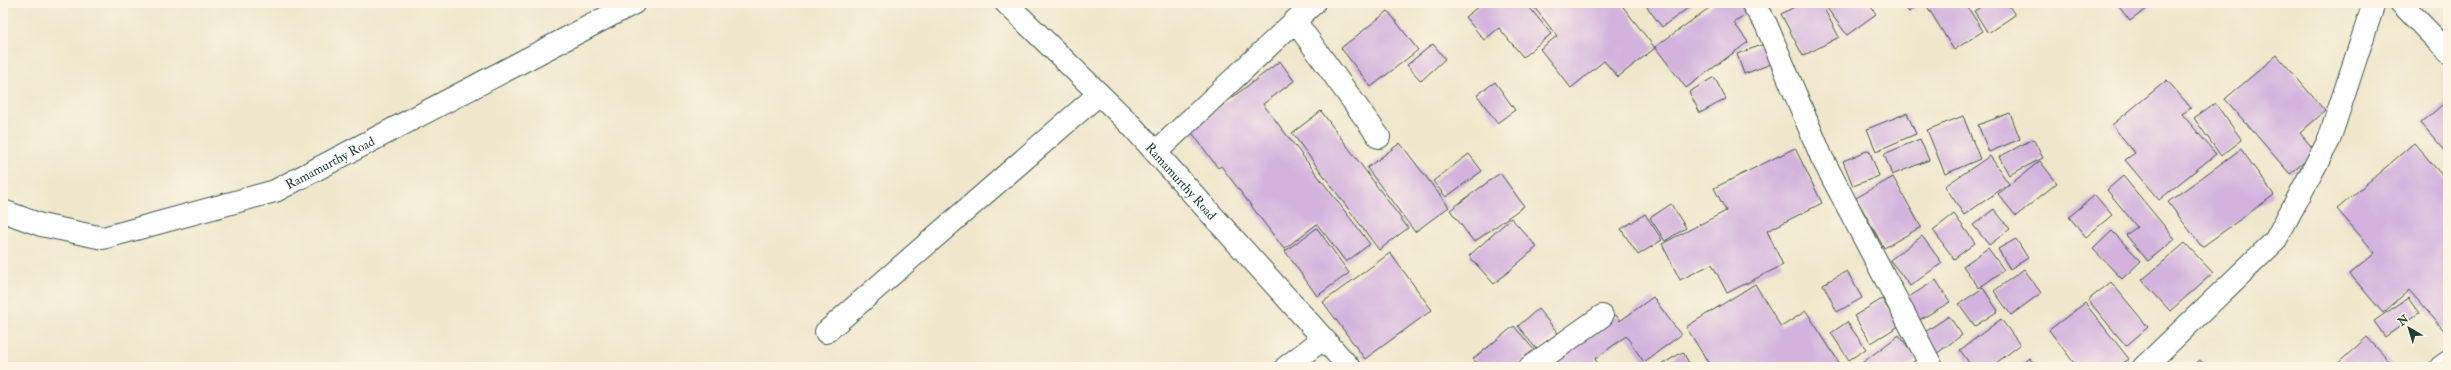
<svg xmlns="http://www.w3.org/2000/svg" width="2451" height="370" font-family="'IM FELL Double Pica',serif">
<rect width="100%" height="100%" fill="#fcf5e5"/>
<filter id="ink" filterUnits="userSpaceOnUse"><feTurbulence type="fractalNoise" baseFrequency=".025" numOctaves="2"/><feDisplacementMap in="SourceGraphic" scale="8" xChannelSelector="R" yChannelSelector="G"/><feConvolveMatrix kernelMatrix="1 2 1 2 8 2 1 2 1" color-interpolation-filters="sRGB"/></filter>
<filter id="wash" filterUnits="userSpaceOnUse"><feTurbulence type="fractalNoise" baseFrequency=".012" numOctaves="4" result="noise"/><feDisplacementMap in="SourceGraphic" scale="16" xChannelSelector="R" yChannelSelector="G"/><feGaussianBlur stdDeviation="0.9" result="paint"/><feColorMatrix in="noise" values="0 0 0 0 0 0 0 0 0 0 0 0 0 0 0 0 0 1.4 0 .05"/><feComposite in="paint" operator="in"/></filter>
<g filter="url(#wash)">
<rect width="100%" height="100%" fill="#eee7cb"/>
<g id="blocks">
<!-- building -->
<path fill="#d3b3de" d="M 1483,3 L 1526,3 L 1551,34 L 1523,57 L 1499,28 L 1484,40 L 1465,17 Z
M 1531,3 L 1620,3 L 1655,48 L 1618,77 L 1604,61 L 1571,88 L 1540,49 L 1557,36 Z
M 1644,3 L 1690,3 L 1692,5 L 1662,27 Z
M 1716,3 L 1748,3 L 1753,10 L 1734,23 L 1748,42 L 1686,88 L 1655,47 Z
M 1802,3 L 1821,3 L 1839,37 L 1803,56 L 1781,14 Z
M 1823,3 L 1868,3 L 1876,14 L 1847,35 Z
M 1902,3 L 1921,3 L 1909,12 Z
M 1925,3 L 1965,3 L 1983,31 L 1954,50 Z
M 1971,3 L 1980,3 L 1974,7 Z
M 1987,3 L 2007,3 L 2015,15 L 1988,33 L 1974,11 Z
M 2116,3 L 2155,3 L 2130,21 Z
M 1388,11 L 1418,50 L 1371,87 L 1341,48 Z
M 1767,43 L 1774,63 L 1744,74 L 1737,54 Z
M 1433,44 L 1445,59 L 1421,81 L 1407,65 Z
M 2277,55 L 2325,111 L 2300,133 L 2316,152 L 2290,174 L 2225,99 Z
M 1280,61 L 1294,81 L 1263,104 L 1370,244 L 1346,262 L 1317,224 L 1284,249 L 1221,166 L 1218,168 L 1190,130 Z
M 1714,77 L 1726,99 L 1700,113 L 1689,92 Z
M 2167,80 L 2191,108 L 2182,114 L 2216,154 L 2159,200 L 2125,160 L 2135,153 L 2112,125 Z
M 1495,82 L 1515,110 L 1497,123 L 1477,95 Z
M 2448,100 L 2448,154 L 2421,123 Z
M 2215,103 L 2242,140 L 2221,156 L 2194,118 Z
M 1321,111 L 1408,228 L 1379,250 L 1292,133 Z
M 1907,113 L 1916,134 L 1876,151 L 1867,129 Z
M 2010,113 L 2020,139 L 1989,152 L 1978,125 Z
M 1963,116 L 1980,159 L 1945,174 L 1927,130 Z
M 1920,139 L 1929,160 L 1892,175 L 1884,154 Z
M 2033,139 L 2043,158 L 2009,175 L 1999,157 Z
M 1400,143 L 1449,207 L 1415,232 L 1367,168 Z
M 2414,143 L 2448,182 L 2448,335 L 2409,290 L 2383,313 L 2350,274 L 2375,253 L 2337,209 Z
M 1795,148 L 1822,203 L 1767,231 L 1783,265 L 1727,293 L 1712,264 L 1680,280 L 1662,244 L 1726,211 L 1714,188 Z
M 2241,149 L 2274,195 L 2202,247 L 2168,202 Z
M 1869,150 L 1879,176 L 1853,186 L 1843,161 Z
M 1469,154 L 1482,171 L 1446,197 L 1433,181 Z
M 1990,156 L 2009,184 L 1964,215 L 1945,186 Z
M 2040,161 L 2057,183 L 2016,216 L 1998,194 Z
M 1500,173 L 1524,206 L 1474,242 L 1450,210 Z
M 2123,176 L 2175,239 L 2148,261 L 2126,235 L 2137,227 L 2107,190 Z
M 1893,177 L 1921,227 L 1884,248 L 1856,198 Z
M 2095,195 L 2112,215 L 2086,237 L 2069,217 Z
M 1671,204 L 1686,228 L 1665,241 L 1650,218 Z
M 1994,209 L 2010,229 L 1989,245 L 1973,225 Z
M 1645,214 L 1662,240 L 1638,255 L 1621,229 Z
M 1954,214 L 1975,243 L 1954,259 L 1933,230 Z
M 1511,218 L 1537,247 L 1494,284 L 1469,256 Z
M 1317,228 L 1349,273 L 1317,296 L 1285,251 Z
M 2112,231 L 2141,261 L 2122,279 L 2093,249 Z
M 1922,236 L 1942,263 L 1910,286 L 1890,260 Z
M 2016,239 L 2028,258 L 2010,269 L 1998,249 Z
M 2185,243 L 2213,273 L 2170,311 L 2142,280 Z
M 1988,248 L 2004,270 L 1979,288 L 1963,266 Z
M 1390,253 L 1432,310 L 1365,359 L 1323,302 Z
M 2024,269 L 2041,293 L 2011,315 L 1994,291 Z
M 1847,271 L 1862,298 L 1837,312 L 1823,284 Z
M 1936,280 L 1950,302 L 1916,322 L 1904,300 Z
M 2111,282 L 2148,327 L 2126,346 L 2088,300 Z
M 1755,284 L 1781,327 L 1806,311 L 1842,367 L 1711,367 L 1686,327 Z
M 1983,288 L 1998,311 L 1975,326 L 1959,304 Z
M 1653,297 L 1681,335 L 1644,362 L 1626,336 L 1595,359 L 1600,367 L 1545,367 L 1616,315 L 1620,321 Z
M 2408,298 L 2419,313 L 2385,337 L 2374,321 Z
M 1882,299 L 1899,326 L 1871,343 L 1854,316 Z
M 2085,303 L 2129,359 L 2118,367 L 2077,367 L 2049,330 Z
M 1538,309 L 1558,333 L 1537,350 L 1518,326 Z
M 1949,316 L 1962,335 L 1936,354 L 1922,334 Z
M 2001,319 L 2020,345 L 1991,367 L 1972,367 L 1960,350 Z
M 1847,322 L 1866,349 L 1849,360 L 1831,333 Z
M 1514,326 L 1535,351 L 1515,367 L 1480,367 L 1473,359 Z
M 1899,335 L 1917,359 L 1907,367 L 1865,367 L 1862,363 Z
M 2367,337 L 2394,367 L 2334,367 Z
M 1683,352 L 1691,367 L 1657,367 Z
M 2029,358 L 2037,367 L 2018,367 Z
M 2200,360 L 2206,367 L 2191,367 Z"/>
</g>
</g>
<g filter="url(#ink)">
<use href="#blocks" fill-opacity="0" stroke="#3e564b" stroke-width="1"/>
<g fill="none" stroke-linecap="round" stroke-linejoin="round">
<!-- minor casing -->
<g stroke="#3e564b" stroke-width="24">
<g id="minor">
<path id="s1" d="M 1006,3 L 1130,124 L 1349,367"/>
<path d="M 1752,3 L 1766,24 L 1822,158 L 1932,367"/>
<path d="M 2401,3 L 2448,52"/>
<path d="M 1295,21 L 1379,137"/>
<path d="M 1156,152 L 1314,3"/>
<path id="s2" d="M 3,211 L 41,225 L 103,238 L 275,191 L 634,3"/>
<path d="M 826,332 L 1099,94"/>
<path d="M 1286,367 L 1323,339"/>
<path d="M 1530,367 L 1602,316"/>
<path d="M 2144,367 L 2275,241 L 2329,140 L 2374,3"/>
<path d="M 2441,367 L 2448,362"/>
</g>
</g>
<!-- minor -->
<use href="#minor" stroke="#fff" stroke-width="22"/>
</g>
</g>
<g text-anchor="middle" stroke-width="3.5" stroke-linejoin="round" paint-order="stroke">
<!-- street labels -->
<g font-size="13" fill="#1f3d34" stroke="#fcf5e5">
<text dy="5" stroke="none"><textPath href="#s2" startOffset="344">Ramamurthy Road</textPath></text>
<text dy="5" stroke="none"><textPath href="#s1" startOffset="250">Ramamurthy Road</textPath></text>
</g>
</g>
<!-- margin -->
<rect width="2451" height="370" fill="none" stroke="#fcf5e5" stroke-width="16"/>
<!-- north arrow -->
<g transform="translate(2409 328) rotate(322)" stroke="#fcf5e5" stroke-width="3" paint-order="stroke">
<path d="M0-3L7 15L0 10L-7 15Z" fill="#1f3d34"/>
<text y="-6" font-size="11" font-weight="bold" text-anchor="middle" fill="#1f3d34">N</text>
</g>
</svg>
